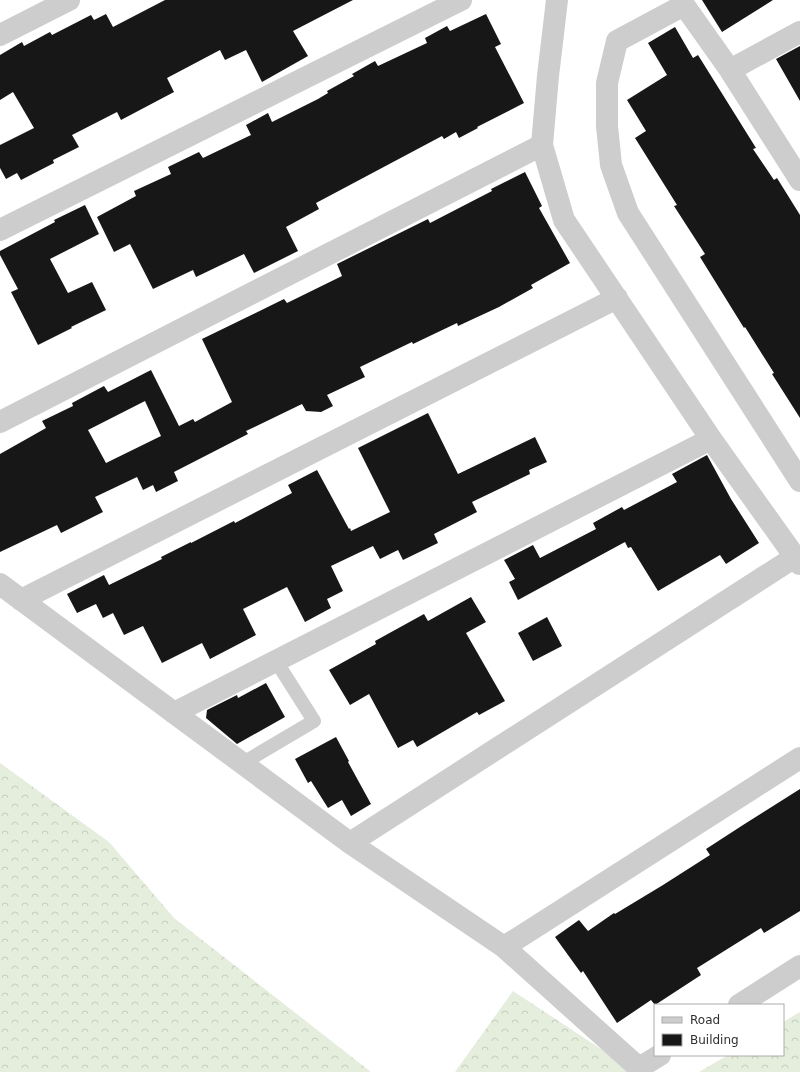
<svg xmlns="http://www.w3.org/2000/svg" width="800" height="1072" font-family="'DejaVu Sans',sans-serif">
<defs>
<pattern id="forest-crowns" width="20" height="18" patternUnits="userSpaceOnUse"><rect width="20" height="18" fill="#e5eedd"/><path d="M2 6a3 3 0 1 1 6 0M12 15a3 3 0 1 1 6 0" fill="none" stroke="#c5ccbe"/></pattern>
</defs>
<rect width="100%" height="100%" fill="#fff"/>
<!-- forest -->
<path fill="url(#forest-crowns)" d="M 0,763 L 109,842 L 174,918 L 371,1072 L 0,1072 Z
M 513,991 L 636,1072 L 455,1072 Z
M 800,1012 L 800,1072 L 699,1072 L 728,1055 L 783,1055 L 783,1022 Z"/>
<!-- building -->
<path fill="#171717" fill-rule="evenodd" d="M 165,0 L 353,0 L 293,31 L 308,56 L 262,82 L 246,50 L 225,60 L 220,50 L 167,78 L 174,92 L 121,120 L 117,112 L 72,135 L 79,147 L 53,160 L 54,163 L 21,180 L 17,173 L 6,179 L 0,168 L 0,145 L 34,128 L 13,92 L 0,100 L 0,55 L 22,42 L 24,46 L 50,32 L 52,35 L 91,15 L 94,20 L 106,14 L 113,27 Z
M 702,0 L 773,0 L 722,32 Z
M 486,14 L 501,44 L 495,47 L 524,103 L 477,127 L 478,128 L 459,138 L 456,132 L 444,139 L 442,136 L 316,203 L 319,209 L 286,227 L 298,251 L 254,273 L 244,254 L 196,277 L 193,270 L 153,289 L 130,244 L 114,252 L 97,217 L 136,196 L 134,191 L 171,174 L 168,167 L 199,152 L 203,158 L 251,135 L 246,125 L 268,113 L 272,122 L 318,99 L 328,93 L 327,91 L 354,76 L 352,74 L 375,61 L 378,66 L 427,43 L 425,38 L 447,26 L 450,31 Z
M 675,27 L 693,58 L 698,55 L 756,148 L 753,149 L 774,180 L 777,178 L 800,215 L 800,418 L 772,374 L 774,373 L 745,327 L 744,328 L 700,257 L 705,254 L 674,206 L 677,205 L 635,138 L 646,131 L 627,100 L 667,75 L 648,43 Z
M 800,46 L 800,101 L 776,59 Z
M 525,172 L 542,206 L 539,208 L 570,263 L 531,285 L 533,288 L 499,307 L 458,326 L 457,323 L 413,344 L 412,342 L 360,367 L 365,377 L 327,395 L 333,406 L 321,412 L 306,411 L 302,404 L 246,431 L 248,434 L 174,472 L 178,481 L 156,492 L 153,485 L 143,490 L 137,477 L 95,497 L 103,512 L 61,533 L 57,525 L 0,552 L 0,454 L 46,428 L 42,421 L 73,406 L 72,403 L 104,386 L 108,392 L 151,370 L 179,426 L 193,419 L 195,422 L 232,402 L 202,339 L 284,299 L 287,303 L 342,276 L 337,264 L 428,219 L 430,223 L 492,191 L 491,189 ZM 145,401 L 161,436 L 106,463 L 88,430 Z
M 85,205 L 99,234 L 50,259 L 68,293 L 92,282 L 106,310 L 71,327 L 72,328 L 38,345 L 11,292 L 18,289 L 0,255 L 0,251 L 55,222 L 54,220 Z
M 428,413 L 458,474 L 535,437 L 547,462 L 529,470 L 530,474 L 472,502 L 477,512 L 434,534 L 438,543 L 403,560 L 398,550 L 380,559 L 373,546 L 331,566 L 343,591 L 327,599 L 331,608 L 305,622 L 287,587 L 243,609 L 256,635 L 210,659 L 202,643 L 162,663 L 143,626 L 124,635 L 113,613 L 103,618 L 96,604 L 77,613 L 67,594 L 104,575 L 109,585 L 162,559 L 161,557 L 191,542 L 191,543 L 234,521 L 235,523 L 292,493 L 288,485 L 317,470 L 349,529 L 350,528 L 351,531 L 390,512 L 358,448 Z
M 707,455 L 731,499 L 759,543 L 726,564 L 720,555 L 658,591 L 631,547 L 628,548 L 625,542 L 518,600 L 509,582 L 515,579 L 504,560 L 533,545 L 540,558 L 596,529 L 593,523 L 622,507 L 624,510 L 677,482 L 672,474 Z
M 471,597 L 486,622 L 466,633 L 505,701 L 479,715 L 477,712 L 417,747 L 413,740 L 398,748 L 369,694 L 350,705 L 329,670 L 376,644 L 375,641 L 424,614 L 428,621 Z
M 547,617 L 562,646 L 533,661 L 518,633 Z
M 266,683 L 285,717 L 237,744 L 206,718 L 207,710 L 237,695 L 238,698 Z
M 336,737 L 349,761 L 348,762 L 371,804 L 351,816 L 342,800 L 328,808 L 311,781 L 308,783 L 295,759 Z
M 800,789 L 800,911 L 764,933 L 761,928 L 697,968 L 701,975 L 655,1005 L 651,1000 L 617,1023 L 583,971 L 581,973 L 555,937 L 579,920 L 588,931 L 614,913 L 615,914 L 663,885 L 710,855 L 706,849 L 743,825 Z"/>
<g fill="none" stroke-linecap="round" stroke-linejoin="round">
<!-- service -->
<path stroke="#cdcdcd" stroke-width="14" d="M 243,763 L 314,721 L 276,661"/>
<!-- minor -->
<path stroke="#cdcdcd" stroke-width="22" d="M 557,0 L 548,76 L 542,145 L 564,220 L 711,439 L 800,564
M 0,35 L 69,0
M 730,70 L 800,32
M 800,180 L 730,70 L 684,5 L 617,41 L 607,83 L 607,126 L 611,165 L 628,213 L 800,481
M 0,230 L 461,0
M 0,422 L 542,145
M 0,584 L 350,843 L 504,947 L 639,1068 L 660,1055
M 21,600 L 617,298
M 174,713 L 711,439
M 350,843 L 795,557
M 504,947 L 800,758
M 739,1005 L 800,966"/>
</g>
<!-- legend -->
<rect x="654" y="1004" width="130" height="52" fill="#ffffff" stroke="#acacac"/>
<rect x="662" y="1017" width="20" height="6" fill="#cdcdcd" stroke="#acacac"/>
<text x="690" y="1024" font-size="12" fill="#303030">Road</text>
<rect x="662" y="1034" width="20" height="12" fill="#171717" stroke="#acacac"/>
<text x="690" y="1044" font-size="12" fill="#303030">Building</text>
</svg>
